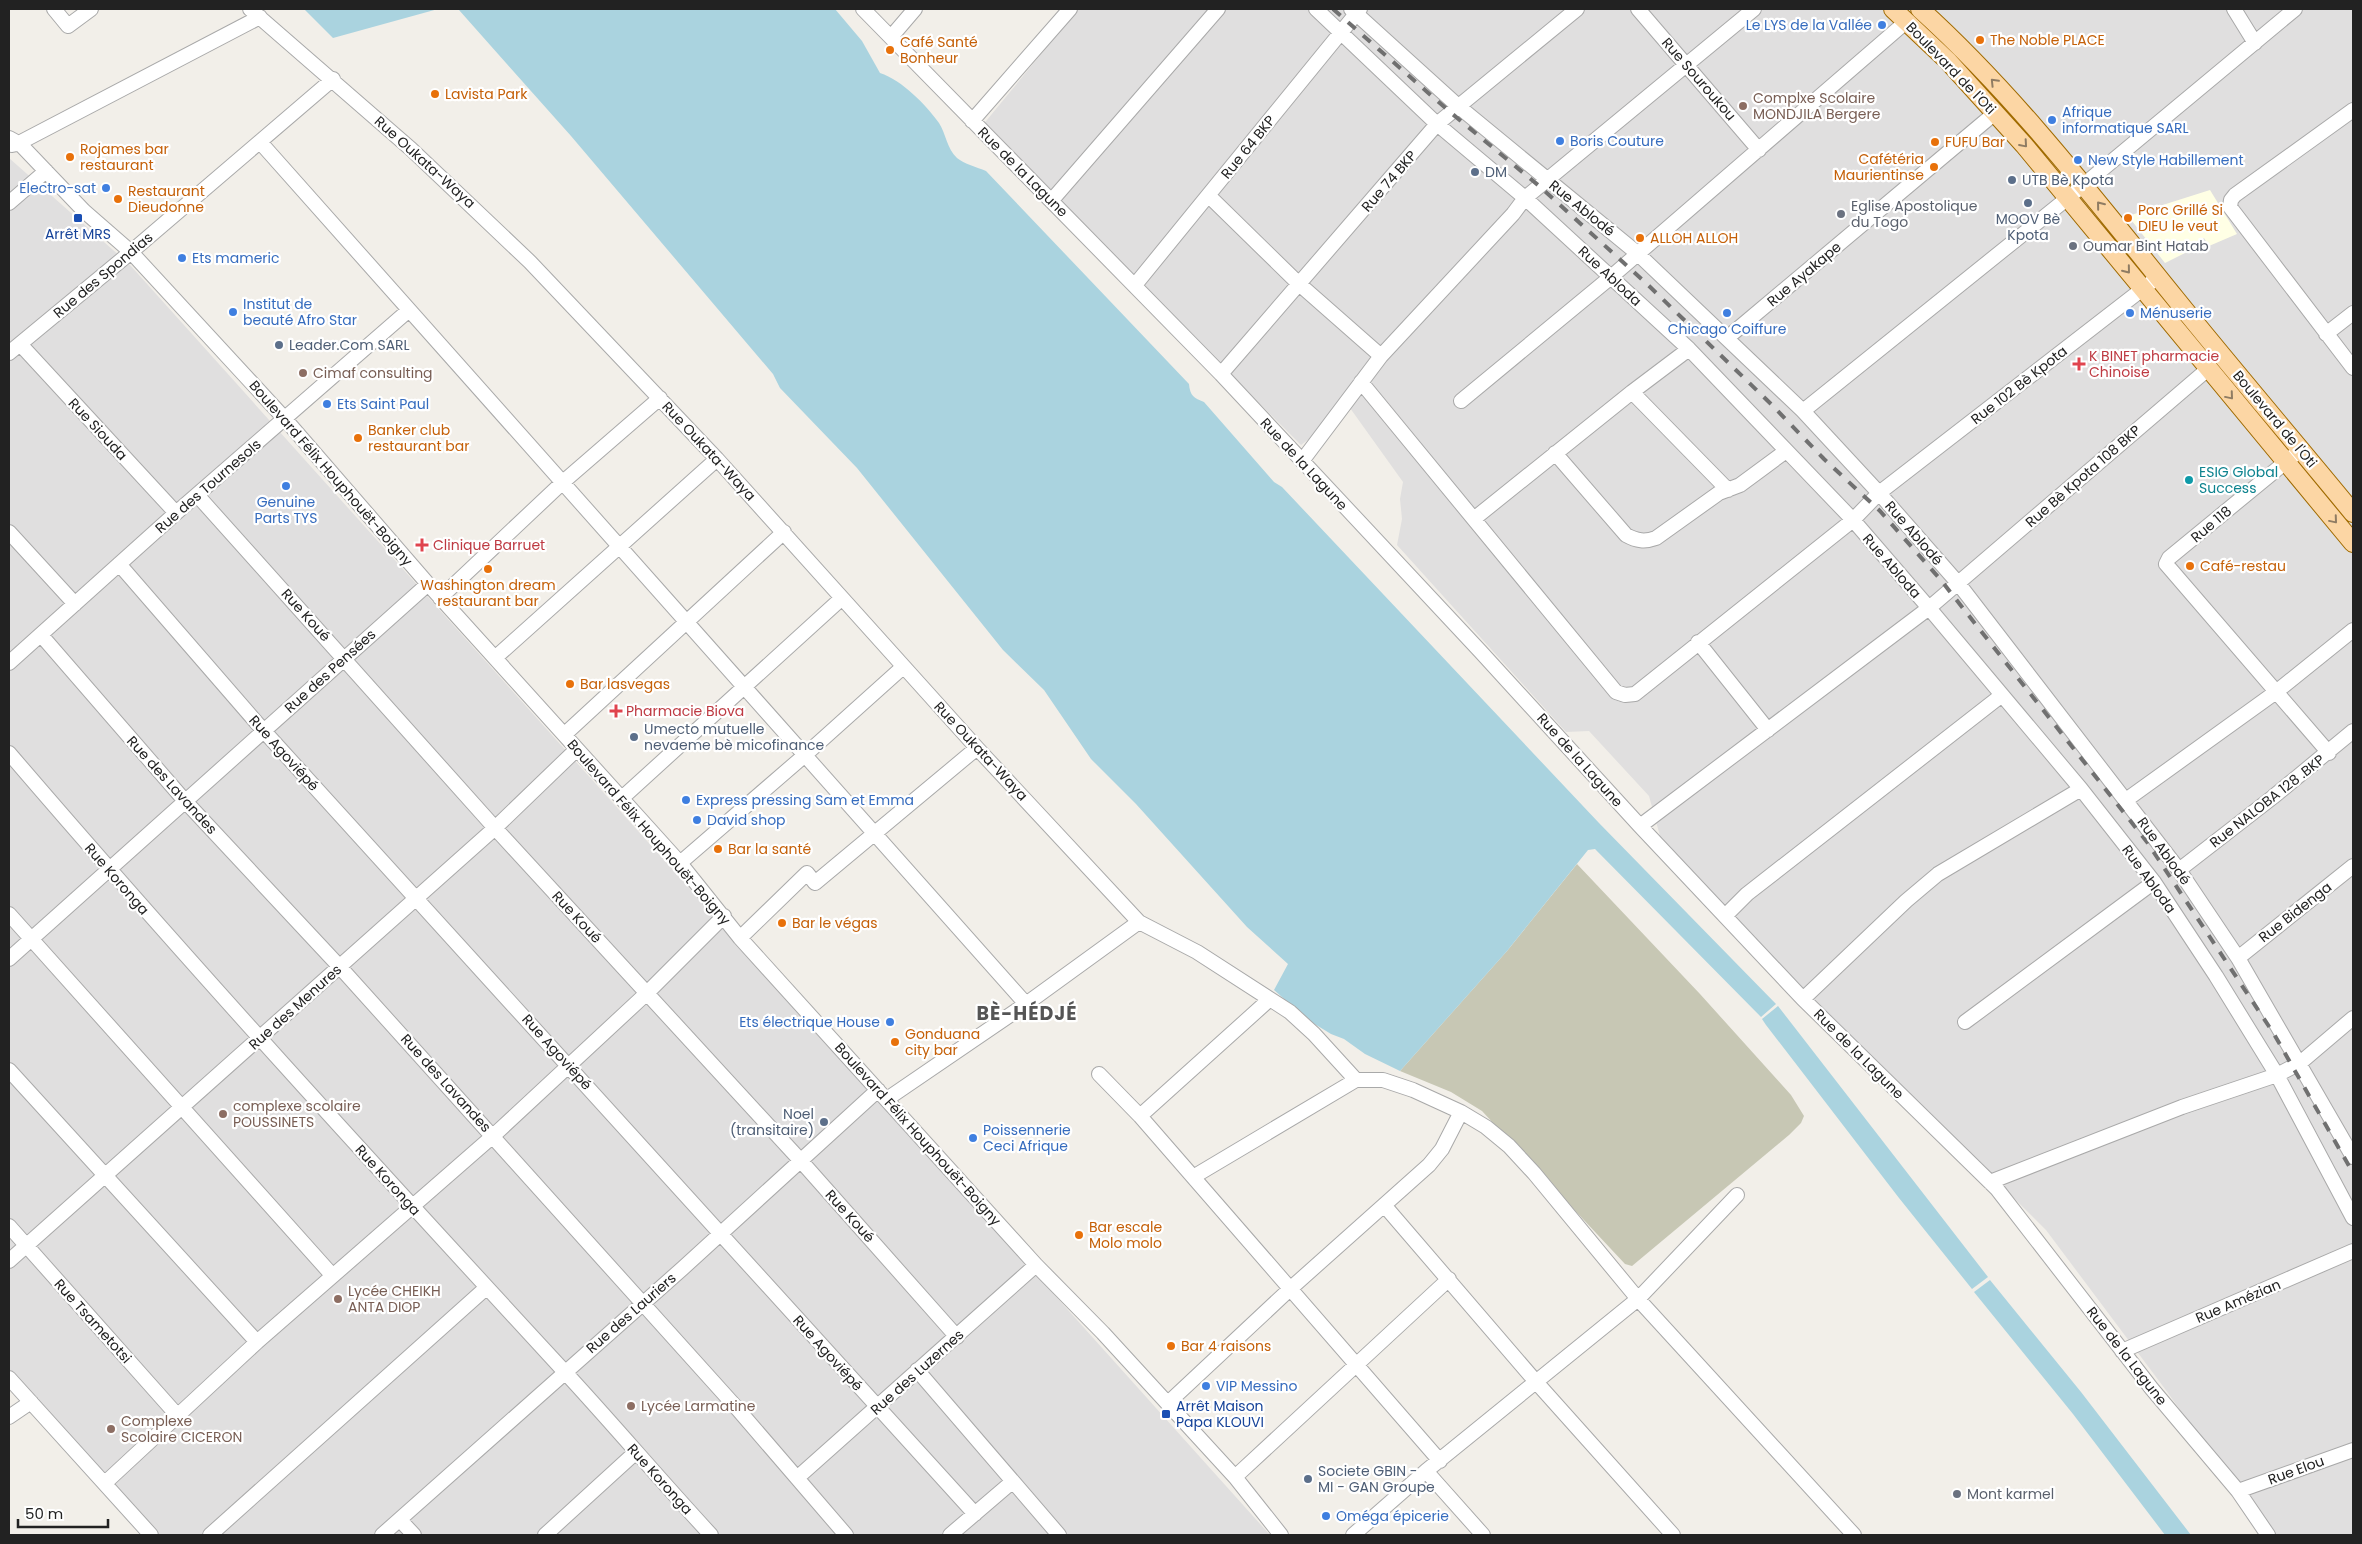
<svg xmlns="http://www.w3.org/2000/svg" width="2362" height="1544" font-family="Poppins,sans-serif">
<rect width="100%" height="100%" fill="#f2efe9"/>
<!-- residential -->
<path fill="#e0dfdf" d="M 1078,9 L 2353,9 L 2353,1535 L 2268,1535 L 2168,1393 L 2046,1230 L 1798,984 L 1660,836 L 1649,796 L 1589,731 L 1566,732 L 1397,545 L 1402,519 L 1400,499 L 1403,482 L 1350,408 L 1301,445 L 982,126 Z
M 9,158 L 130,265 L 1270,1535 L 160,1535 L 9,1376 Z"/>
<!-- education -->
<path fill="#ffffe5" d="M 2210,190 L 2237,234 L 2209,246 L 2204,238 L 2187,246 L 2189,251 L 2165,263 L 2128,216 Z"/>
<!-- construction -->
<path fill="#c7c7b4" d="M 1577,864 L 1700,994 L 1791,1095 L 1804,1116 L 1801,1123 L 1789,1135 L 1632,1266 L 1625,1264 L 1482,1111 L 1451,1092 L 1400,1071 L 1507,951 Z"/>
<!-- water -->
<path fill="#aad3df" d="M 304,9 L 835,9 L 862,41 L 880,73 C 902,80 926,105 939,123 C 946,134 947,149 957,158 C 964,164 977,167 986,171 L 1189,384 C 1190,396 1194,398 1204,402 L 1274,482 L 1282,487 L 1599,823 L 1776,1004 L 1761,1017 L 1595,849 L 1588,850 L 1507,951 L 1400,1071 L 1365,1054 L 1344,1039 L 1331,1034 L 1308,1020 L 1274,990 L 1288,964 L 1247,927 L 1136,804 L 1091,759 L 1044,690 L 1003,650 L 857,468 L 780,388 L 773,374 L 571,136 L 459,10 L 438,9 L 333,38 Z
M 1778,1006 L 1988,1277 L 1972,1289 L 1899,1198 L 1766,1025 L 1762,1019 Z
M 1990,1280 L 2081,1392 L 2191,1535 L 2165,1535 L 2073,1414 L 1974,1292 Z"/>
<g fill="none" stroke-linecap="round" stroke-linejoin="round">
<!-- minor casing -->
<g stroke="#a9a9a9" stroke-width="16">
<path id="minor" d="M 54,9 L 68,26 L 91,9
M 250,9 L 411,149 L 530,262 L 717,459 L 977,748 L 1139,922 L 1197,952 L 1290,1012 L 1314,1034 L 1356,1080 L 1383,1080 L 1413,1090 L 1461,1112 L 1486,1127 L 1509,1146 L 1534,1173 L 1638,1299 L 1854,1535
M 863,9 L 1221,374 L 1480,651 L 1640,826 L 1803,999 L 1997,1189 L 2152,1389 L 2238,1491 L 2268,1535
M 1316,9 L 1437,124 L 1525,198 L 1689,349 L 1853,520 L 1929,608 L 2081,789 L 2154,882 L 2216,976 L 2277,1075 L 2353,1218
M 1351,9 L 1458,106 L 1637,253 L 1803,411 L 1879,493 L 1958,583 L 2179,870 L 2238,958 L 2353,1157
M 1638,9 L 1759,150
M 2234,9 L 2255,43
M 891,37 L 915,9
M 2353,110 L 2235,195 L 2231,200 L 2230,207 L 2353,368
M 972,121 L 1070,9
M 9,138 L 20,144 L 84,211 L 131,252 L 285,419 L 428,584 L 680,863 L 740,938 L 1036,1265 L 1103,1333 L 1235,1477 L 1281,1535
M 260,142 L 1026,1004
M 12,145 L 17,144 L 260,17
M 1209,196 L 1298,283 L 1381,356
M 1052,200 L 1218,9
M 9,203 L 46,171
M 1135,285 L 1360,9
M 2326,334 L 2353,313
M 1727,338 L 1995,113
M 20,344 L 176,513
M 9,353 L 131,252 L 333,79
M 1221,374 L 1437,124 L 1577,9
M 1361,382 L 1616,692 L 1625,695 L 1635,694 L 1853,520 L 1879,493 L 2158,277
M 1632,392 L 1728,490
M 1461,401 L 1611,277 L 1907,21
M 1803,411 L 2069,197 L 2295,9
M 1555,453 L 1626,535 C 1637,541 1645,542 1656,538 L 1719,493 L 1740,485 L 1786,451
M 2293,456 L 2169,558 L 2166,564 L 2329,753
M 1302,461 L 1381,356 L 1513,214 L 1525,198 L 1754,9
M 198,496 L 495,828 L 801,1161 L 957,1337
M 1475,518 L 1632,392 L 1689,349
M 9,532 L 75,604
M 119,564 L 263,730 L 975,1514
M 440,598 L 563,482 L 660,398
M 41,635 L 185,801 L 339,966 L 735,1406 L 846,1535
M 1698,642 L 1768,730
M 496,657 L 717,459
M 9,663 L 176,513 L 409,310
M 565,734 L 784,532
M 9,753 C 189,963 376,1167 563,1370 C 613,1424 661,1481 711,1535
M 622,798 L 842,598
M 2126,800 L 2276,692 L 2353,630
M 1640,826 L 1929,608 L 2208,369
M 680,863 L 805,755 L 903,667
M 2179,870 L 2273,797 L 2353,731
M 9,914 L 332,1275
M 1725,916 L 1747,894 L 2002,695
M 740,938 L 807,873 L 815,883 L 977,748
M 2238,958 L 2353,866
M 9,959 L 428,584
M 1803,999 L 1906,901 L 1938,874 L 2081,789
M 1965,1022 L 2154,882
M 9,1070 L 257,1342
M 1099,1074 L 1140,1116 L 1440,1461
M 887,1099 L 1026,1004 L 1139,922
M 1140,1116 L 1270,999
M 1193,1177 L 1356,1080
M 1990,1182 L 2182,1107 L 2277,1075 L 2300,1063 L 2353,1018
M 1384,1205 L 1537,1383 L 1673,1535
M 9,1226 L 177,1415
M 9,1261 L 495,828 L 577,749
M 2122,1351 L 2353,1251
M 917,1370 L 1059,1535
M 9,1378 L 151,1535
M 1168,1403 L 1290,1289 L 1429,1165 L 1442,1149 L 1461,1112
M 9,1417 L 31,1402
M 1426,1471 L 1483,1535
M 1235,1477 L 1449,1279
M 797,1478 L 1036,1265
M 105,1483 L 257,1342 L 493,1136 L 647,993 L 724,916
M 2238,1491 L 2353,1450
M 400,1520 L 414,1535
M 210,1535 L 486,1288
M 382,1535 L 683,1268 L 878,1090
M 545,1535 L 636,1452
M 950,1535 L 1012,1482
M 1353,1535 L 1426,1471 L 1638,1299 L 1737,1195"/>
</g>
<!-- major casing -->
<g stroke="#a06b00" stroke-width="20">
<path id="major" d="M 1893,9 L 1948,61 L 2024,145 L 2353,543
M 1920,9 C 2015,95 2094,198 2175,298 C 2233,370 2294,441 2353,513"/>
</g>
<!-- minor -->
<use href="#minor" stroke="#fff" stroke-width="14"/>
<!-- major -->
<use href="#major" stroke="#fcd6a4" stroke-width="18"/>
<!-- rail -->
<path stroke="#707070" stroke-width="4" stroke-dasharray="10 10" stroke-linecap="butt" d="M 1333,9 L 1450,112 L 1538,185 L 1647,284 L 1771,404 L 1824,459 L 1880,511 L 1940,579 L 2147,842 L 2274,1034 L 2353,1173"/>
</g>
<!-- one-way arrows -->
<defs><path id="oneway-chevron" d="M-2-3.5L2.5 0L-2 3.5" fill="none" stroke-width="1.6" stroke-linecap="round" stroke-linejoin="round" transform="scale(1.25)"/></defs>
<g stroke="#8f7c63">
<use href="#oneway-chevron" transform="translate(1994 82) rotate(-134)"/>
<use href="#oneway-chevron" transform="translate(2024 144) rotate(49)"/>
<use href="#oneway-chevron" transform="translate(2100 205) rotate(-129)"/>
<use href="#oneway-chevron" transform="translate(2127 270) rotate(51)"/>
<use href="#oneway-chevron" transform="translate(2230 396) rotate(50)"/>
<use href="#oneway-chevron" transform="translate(2334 520) rotate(50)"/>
</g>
<!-- markers -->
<g fill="#3f7fe0" stroke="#fff" stroke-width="2">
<circle cx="1882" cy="25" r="5"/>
<circle cx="2052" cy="120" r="5"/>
<circle cx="1560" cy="141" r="5"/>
<circle cx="2078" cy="160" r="5"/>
<circle cx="106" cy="188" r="5"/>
<circle cx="182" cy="258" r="5"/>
<circle cx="233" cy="312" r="5"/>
<circle cx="1727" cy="313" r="5"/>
<circle cx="2130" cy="313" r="5"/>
<circle cx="327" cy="404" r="5"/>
<circle cx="286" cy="486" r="5"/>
<circle cx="686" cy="800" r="5"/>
<circle cx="697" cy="820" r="5"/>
<circle cx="890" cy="1022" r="5"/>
<circle cx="973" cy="1138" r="5"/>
<circle cx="1206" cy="1386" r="5"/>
<circle cx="1326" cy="1516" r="5"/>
</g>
<g fill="#e8710a" stroke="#fff" stroke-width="2">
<circle cx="1980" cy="40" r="5"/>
<circle cx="890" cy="50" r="5"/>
<circle cx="435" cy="94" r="5"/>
<circle cx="1935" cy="142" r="5"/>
<circle cx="70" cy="157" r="5"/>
<circle cx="1934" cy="167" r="5"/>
<circle cx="118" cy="199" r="5"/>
<circle cx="2128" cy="218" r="5"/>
<circle cx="1640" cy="238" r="5"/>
<circle cx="358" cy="438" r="5"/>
<circle cx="2190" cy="566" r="5"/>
<circle cx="488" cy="569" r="5"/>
<circle cx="570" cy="684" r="5"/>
<circle cx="718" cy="849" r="5"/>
<circle cx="782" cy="923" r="5"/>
<circle cx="895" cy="1042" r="5"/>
<circle cx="1079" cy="1235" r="5"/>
<circle cx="1171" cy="1346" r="5"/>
</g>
<g fill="#8d6e63" stroke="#fff" stroke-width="2">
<circle cx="1743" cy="106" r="5"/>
<circle cx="303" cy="373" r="5"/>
<circle cx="223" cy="1114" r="5"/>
<circle cx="338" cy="1299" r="5"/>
<circle cx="631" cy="1406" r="5"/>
<circle cx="111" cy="1429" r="5"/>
</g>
<g fill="#5c6f8a" stroke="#fff" stroke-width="2">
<circle cx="1475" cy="172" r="5"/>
<circle cx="2012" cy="180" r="5"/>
<circle cx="2028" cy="203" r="5"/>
<circle cx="279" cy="345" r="5"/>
<circle cx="634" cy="737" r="5"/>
<circle cx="824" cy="1122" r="5"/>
<circle cx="1308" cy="1479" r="5"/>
</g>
<g fill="#6b7280" stroke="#fff" stroke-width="2">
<circle cx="1841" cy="214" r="5"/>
<circle cx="2073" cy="246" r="5"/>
<circle cx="1957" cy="1494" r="5"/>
</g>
<g fill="#1a4fb4" stroke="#fff" stroke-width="2">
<rect x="73" y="213" width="10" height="10" rx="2.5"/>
<rect x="1161" y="1409" width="10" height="10" rx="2.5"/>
</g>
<g fill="#e0444e" stroke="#fff" stroke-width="2">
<path d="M2076.5 356.5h5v5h5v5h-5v5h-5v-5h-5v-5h5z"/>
<path d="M419.5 537.5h5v5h5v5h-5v5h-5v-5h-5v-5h5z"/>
<path d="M613.5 703.5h5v5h5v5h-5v5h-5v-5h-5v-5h5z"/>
</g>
<circle fill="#0f9aa8" stroke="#fff" stroke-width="2" cx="2189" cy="480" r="5"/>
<g text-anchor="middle" stroke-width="4.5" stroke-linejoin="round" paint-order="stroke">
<!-- shop labels -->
<g font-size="14" fill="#366cbe" stroke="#fff" text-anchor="start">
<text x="1872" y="30" text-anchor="end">Le LYS de la Vallée</text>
<text x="2062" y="117">Afrique<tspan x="2062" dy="16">informatique SARL</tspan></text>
<text x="1570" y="146">Boris Couture</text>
<text x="2088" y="165">New Style Habillement</text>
<text x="96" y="193" text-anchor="end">Electro-sat</text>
<text x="192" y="263">Ets mameric</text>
<text x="243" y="309">Institut de<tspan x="243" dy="16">beauté Afro Star</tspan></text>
<text x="2140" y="318">Ménuserie</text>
<text x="1727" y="334" text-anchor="middle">Chicago Coiffure</text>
<text x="337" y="409">Ets Saint Paul</text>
<text x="286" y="507" text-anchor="middle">Genuine<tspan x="286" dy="16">Parts TYS</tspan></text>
<text x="696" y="805">Express pressing Sam et Emma</text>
<text x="707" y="825">David shop</text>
<text x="880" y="1027" text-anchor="end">Ets électrique House</text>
<text x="983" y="1135">Poissennerie<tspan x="983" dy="16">Ceci Afrique</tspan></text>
<text x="1216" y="1391">VIP Messino</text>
<text x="1336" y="1521">Oméga épicerie</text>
</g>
<!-- food labels -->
<g font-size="14" fill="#c56008" stroke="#fff" text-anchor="start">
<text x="1990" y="45">The Noble PLACE</text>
<text x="900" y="47">Café Santé<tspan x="900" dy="16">Bonheur</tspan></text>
<text x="445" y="99">Lavista Park</text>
<text x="1945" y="147">FUFU Bar</text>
<text x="80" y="154">Rojames bar<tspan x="80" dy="16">restaurant</tspan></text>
<text x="1924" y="164" text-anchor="end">Cafétéria<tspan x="1924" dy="16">Maurientinse</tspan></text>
<text x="128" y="196">Restaurant<tspan x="128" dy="16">Dieudonne</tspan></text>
<text x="2138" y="215">Porc Grillé Si<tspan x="2138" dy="16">DIEU le veut</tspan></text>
<text x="1650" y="243">ALLOH ALLOH</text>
<text x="368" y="435">Banker club<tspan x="368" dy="16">restaurant bar</tspan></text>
<text x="2200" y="571">Café-restau</text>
<text x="488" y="590" text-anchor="middle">Washington dream<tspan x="488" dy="16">restaurant bar</tspan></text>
<text x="580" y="689">Bar lasvegas</text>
<text x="728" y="854">Bar la santé</text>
<text x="792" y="928">Bar le végas</text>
<text x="905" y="1039">Gonduana<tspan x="905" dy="16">city bar</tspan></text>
<text x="1089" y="1232">Bar escale<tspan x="1089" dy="16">Molo molo</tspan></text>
<text x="1181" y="1351">Bar 4 raisons</text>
</g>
<!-- street labels -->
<g font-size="14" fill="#222" stroke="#fff">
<text transform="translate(1951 68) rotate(46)" y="5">Boulevard de l'Oti</text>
<text transform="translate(1699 79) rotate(49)" y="5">Rue Souroukou</text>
<text transform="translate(1248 147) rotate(-51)" y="5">Rue 64 BKP</text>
<text transform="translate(425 162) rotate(42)" y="5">Rue Oukata-Waya</text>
<text transform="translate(1023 172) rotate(45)" y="5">Rue de la Lagune</text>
<text transform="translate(1389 181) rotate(-49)" y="5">Rue 74 BKP</text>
<text transform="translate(1582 208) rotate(39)" y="5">Rue Ablodé</text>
<text transform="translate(1804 274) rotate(-40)" y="5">Rue Ayakape</text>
<text transform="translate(103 275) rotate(-40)" y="5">Rue des Spondias</text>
<text transform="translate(1610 276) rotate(43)" y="5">Rue Abloda</text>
<text transform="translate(2019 385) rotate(-38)" y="5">Rue 102 Bè Kpota</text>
<text transform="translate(2275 419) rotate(50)" y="5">Boulevard de l'Oti</text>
<text transform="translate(98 429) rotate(47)" y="5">Rue Siouda</text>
<text transform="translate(709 451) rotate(47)" y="5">Rue Oukata-Waya</text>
<text transform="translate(1304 464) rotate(47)" y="5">Rue de la Lagune</text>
<text transform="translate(331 473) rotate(49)" y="5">Boulevard Félix Houphouët-Boigny</text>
<text transform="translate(2083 476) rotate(-41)" y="5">Rue Bè Kpota 108 BKP</text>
<text transform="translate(208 486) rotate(-41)" y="5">Rue des Tournesols</text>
<text transform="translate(2211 524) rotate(-40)" y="5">Rue 118</text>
<text transform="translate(1914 533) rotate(49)" y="5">Rue Ablodé</text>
<text transform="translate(1892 566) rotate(49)" y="5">Rue Abloda</text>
<text transform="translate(306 615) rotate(48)" y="5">Rue Koué</text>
<text transform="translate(330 671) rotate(-42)" y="5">Rue des Pensées</text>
<text transform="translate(981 751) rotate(47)" y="5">Rue Oukata-Waya</text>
<text transform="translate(284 753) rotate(48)" y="5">Rue Agoviépé</text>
<text transform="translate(1580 760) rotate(48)" y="5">Rue de la Lagune</text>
<text transform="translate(172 785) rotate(48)" y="5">Rue des Lavandes</text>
<text transform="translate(2267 801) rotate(-38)" y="5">Rue NALOBA 128 .BKP</text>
<text transform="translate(649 832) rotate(49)" y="5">Boulevard Félix Houphouët-Boigny</text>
<text transform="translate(2164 851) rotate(54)" y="5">Rue Ablodé</text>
<text transform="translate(117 879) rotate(49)" y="5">Rue Koronga</text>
<text transform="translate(2149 879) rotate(54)" y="5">Rue Abloda</text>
<text transform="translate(2295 912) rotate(-38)" y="5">Rue Bidenga</text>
<text transform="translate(577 917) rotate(47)" y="5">Rue Koué</text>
<text transform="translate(295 1007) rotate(-42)" y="5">Rue des Menures</text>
<text transform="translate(557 1052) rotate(48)" y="5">Rue Agoviépé</text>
<text transform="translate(1859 1054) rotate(45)" y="5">Rue de la Lagune</text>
<text transform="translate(446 1083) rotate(48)" y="5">Rue des Lavandes</text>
<text transform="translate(918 1134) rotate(48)" y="5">Boulevard Félix Houphouët-Boigny</text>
<text transform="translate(388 1180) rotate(48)" y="5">Rue Koronga</text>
<text transform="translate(850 1216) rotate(48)" y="5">Rue Koué</text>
<text transform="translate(2238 1301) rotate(-23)" y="5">Rue Amézian</text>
<text transform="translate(631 1313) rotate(-41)" y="5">Rue des Lauriers</text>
<text transform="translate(93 1321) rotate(48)" y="5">Rue Tsametotsi</text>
<text transform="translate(828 1353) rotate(48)" y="5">Rue Agoviépé</text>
<text transform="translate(2127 1356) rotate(52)" y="5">Rue de la Lagune</text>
<text transform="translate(917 1372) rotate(-42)" y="5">Rue des Luzernes</text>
<text transform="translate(2296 1470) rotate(-20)" y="5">Rue Elou</text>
<text transform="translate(660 1479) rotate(48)" y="5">Rue Koronga</text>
</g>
<!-- education labels -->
<g font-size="14" fill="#785e54" stroke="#fff" text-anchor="start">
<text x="1753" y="103">Complxe Scolaire<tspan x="1753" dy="16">MONDJILA Bergere</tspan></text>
<text x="313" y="378">Cimaf consulting</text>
<text x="233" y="1111">complexe scolaire<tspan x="233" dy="16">POUSSINETS</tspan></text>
<text x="348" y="1296">Lycée CHEIKH<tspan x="348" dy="16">ANTA DIOP</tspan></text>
<text x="641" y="1411">Lycée Larmatine</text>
<text x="121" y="1426">Complexe<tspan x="121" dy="16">Scolaire CICERON</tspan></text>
</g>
<!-- service labels -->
<g font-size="14" fill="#4e5e75" stroke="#fff" text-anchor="start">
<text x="1485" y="177">DM</text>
<text x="2022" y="185">UTB Bè Kpota</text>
<text x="2028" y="224" text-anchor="middle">MOOV Bè<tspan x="2028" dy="16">Kpota</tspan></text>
<text x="289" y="350">Leader.Com SARL</text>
<text x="644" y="734">Umecto mutuelle<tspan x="644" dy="16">nevaeme bè micofinance</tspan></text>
<text x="814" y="1119" text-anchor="end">Noel<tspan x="814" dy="16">(transitaire)</tspan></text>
<text x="1318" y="1476">Societe GBIN -<tspan x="1318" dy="16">MI - GAN Groupe</tspan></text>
</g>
<!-- worship labels -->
<g font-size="14" fill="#5b616d" stroke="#fff" text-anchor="start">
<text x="1851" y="211">Eglise Apostolique<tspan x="1851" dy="16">du Togo</tspan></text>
<text x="2083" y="251">Oumar Bint Hatab</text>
<text x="1967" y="1499">Mont karmel</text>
</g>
<!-- transit labels -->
<g font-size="14" fill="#164399" stroke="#fff">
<text x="78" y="239">Arrêt MRS</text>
<text x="1176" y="1411" text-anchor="start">Arrêt Maison<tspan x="1176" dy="16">Papa KLOUVI</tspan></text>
</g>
<!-- health labels -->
<g font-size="14" fill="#be3a42" stroke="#fff" text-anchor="start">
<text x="2089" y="361">K BINET pharmacie<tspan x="2089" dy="16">Chinoise</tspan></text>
<text x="433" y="550">Clinique Barruet</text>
<text x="626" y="716">Pharmacie Biova</text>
</g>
<!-- culture labels -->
<g font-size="14" fill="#0d838f" stroke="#fff" text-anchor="start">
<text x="2199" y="477">ESIG Global<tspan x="2199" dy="16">Success</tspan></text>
</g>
<!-- district labels -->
<g font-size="19" font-weight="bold" letter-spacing="1" fill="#555" stroke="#fff">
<text x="1027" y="1020">BÈ-HÉDJÉ</text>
</g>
</g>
<!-- border -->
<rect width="2362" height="1544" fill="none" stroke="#222222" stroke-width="20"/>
<!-- scale -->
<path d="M18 1519v8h90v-8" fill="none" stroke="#222222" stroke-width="2.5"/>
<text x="25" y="1519" font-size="15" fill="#222222" stroke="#ffffff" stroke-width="4" paint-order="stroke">50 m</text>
</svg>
